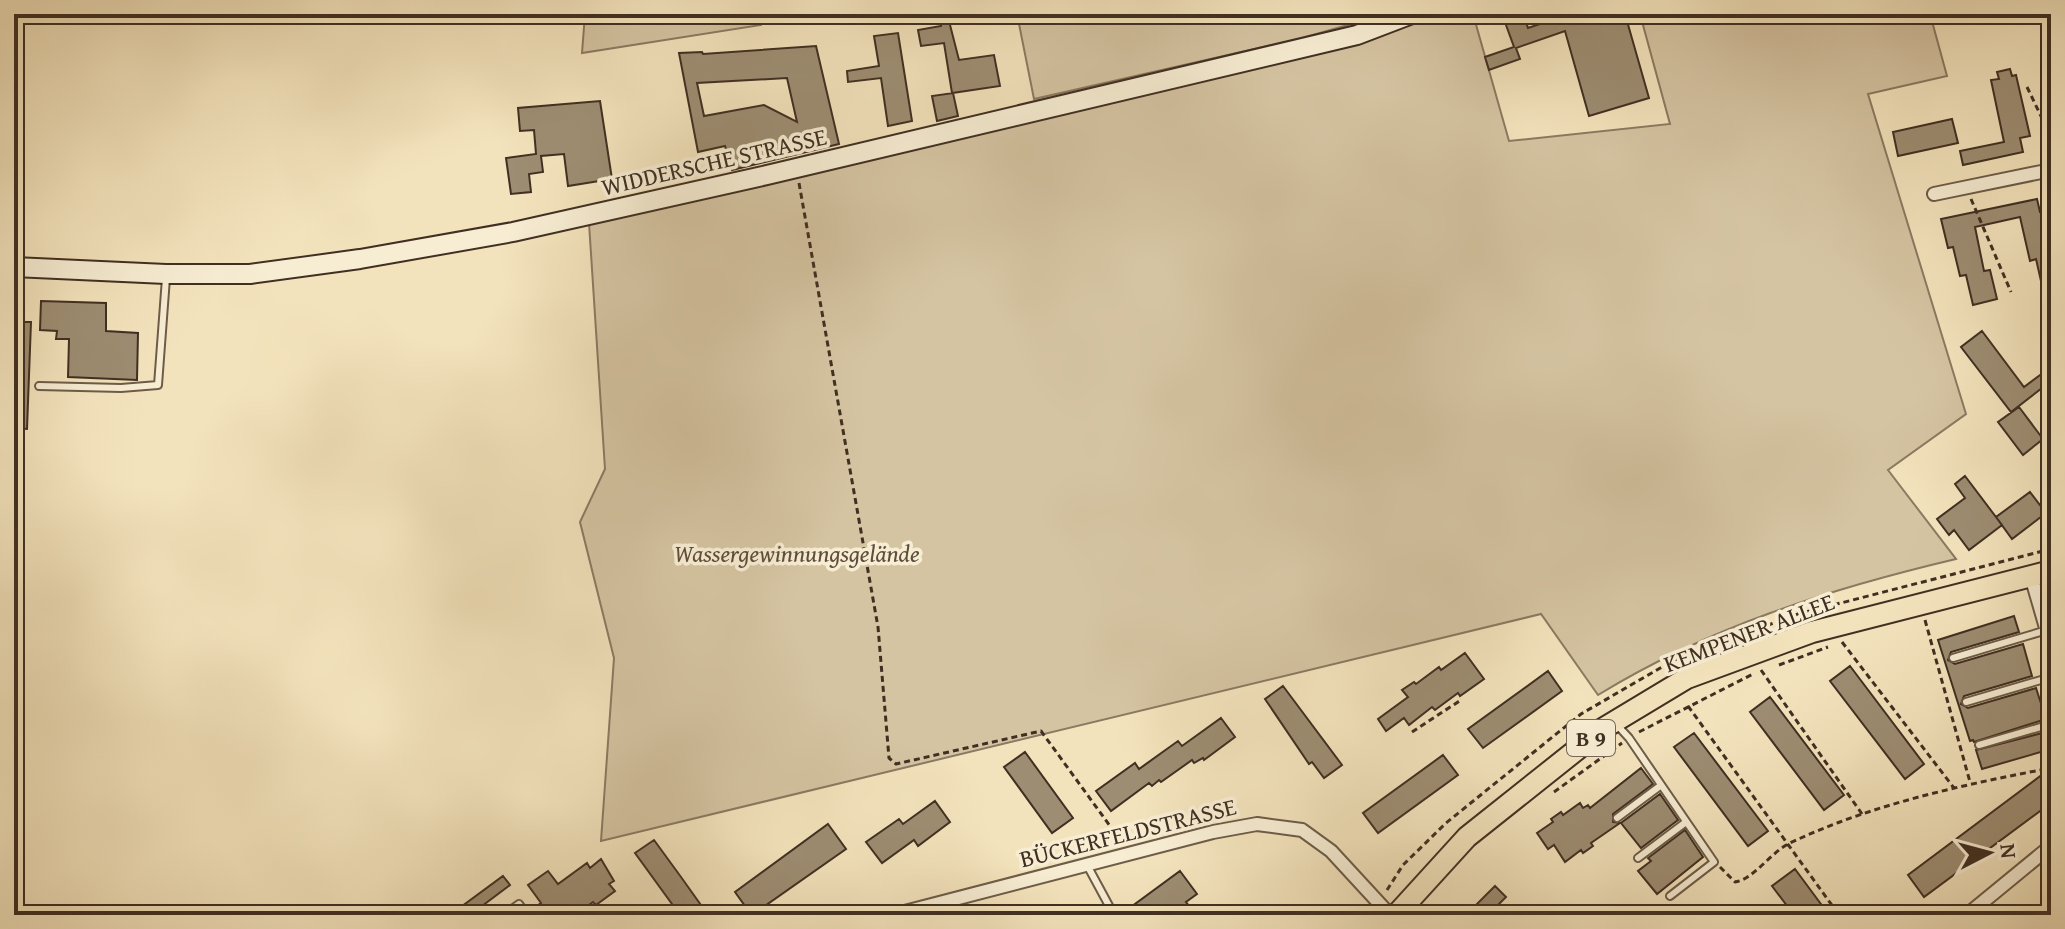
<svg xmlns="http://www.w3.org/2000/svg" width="2065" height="929" font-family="'Gentium Book Plus',serif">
<rect width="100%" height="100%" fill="#f3e3bc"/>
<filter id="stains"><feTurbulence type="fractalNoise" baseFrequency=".0025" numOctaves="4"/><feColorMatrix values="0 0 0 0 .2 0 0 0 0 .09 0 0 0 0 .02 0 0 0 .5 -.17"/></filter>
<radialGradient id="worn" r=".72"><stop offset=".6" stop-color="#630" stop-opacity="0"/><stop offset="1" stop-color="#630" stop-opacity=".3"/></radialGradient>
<!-- green -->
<path fill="#d5c4a2" stroke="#8a7a62" stroke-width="2" d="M 585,14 L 762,14 L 761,25 L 582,53 Z
M 1017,14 L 1386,14 L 1299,39 L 1034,99 Z
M 1428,14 L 1473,14 L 1509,141 L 1670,124 L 1640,14 L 1930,14 L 1947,76 L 1868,94 L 1966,414 L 1888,470 L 1956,559 C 1829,589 1709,627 1598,695 L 1541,614 L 601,841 L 614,658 L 580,522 L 605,469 L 589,223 L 1348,44 Z"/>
<!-- building -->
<path fill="#9d8d72" stroke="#402f22" stroke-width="2" fill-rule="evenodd" d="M 1502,14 L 1523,14 L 1528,28 L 1561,17 L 1560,14 L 1625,14 L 1649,98 L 1589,116 L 1565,31 L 1516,48 L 1520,59 L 1489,70 L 1485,57 L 1514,47 Z
M 949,21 L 959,60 L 994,55 L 1000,86 L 952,93 L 944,43 L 921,46 L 918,30 L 941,26 L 941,22 Z
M 898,33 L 912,121 L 888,126 L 881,78 L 848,82 L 847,71 L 879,66 L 874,36 Z
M 816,46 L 839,144 L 732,170 L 725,146 L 698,152 L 679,53 L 702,52 L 703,54 ZM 787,78 L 797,122 L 764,105 L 704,116 L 697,83 Z
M 2010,69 L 2012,76 L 2016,75 L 2030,136 L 2020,138 L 2023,152 L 1963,165 L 1960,151 L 2004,142 L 1991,80 L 1999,79 L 1997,72 Z
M 953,93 L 958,116 L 937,121 L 932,96 Z
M 600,101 L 612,179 L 568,186 L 564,154 L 541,156 L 543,172 L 529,174 L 531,192 L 511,194 L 506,158 L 536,154 L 534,130 L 520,131 L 518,108 Z
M 1952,119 L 1958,143 L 1898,156 L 1893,132 Z
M 2037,199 L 2040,212 L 2044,211 L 2051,240 L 2051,302 L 2046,303 L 2036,259 L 2030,261 L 2020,217 L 1975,227 L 1984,271 L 1990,270 L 1997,299 L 1973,305 L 1966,275 L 1960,276 L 1953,247 L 1948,248 L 1941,219 Z
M 41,301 L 106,303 L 106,331 L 138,333 L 137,380 L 68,377 L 69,339 L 56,339 L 57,331 L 40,330 Z
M 14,322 L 31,322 L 27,429 L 14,428 Z
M 1982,331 L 2024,387 L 2051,367 L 2051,381 L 2011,412 L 1961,347 Z
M 2019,407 L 2043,439 L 2023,455 L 1998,422 Z
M 1965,476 L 2002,525 L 1969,550 L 1954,530 L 1949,535 L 1937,519 L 1965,498 L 1955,484 Z
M 2030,492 L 2046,513 L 2012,539 L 1996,517 Z
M 2014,616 L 2019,632 L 1951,652 L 1948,660 L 1955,664 L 2023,644 L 2032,676 L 1964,696 L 1961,704 L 1968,708 L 2036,688 L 2046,719 L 1974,742 L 1973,740 L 1970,741 L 1938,640 Z
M 1465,653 L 1484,679 L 1460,696 L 1458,693 L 1435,710 L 1432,707 L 1409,725 L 1404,718 L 1386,731 L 1378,719 L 1408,697 L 1402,690 L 1414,682 L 1416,684 L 1439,667 L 1441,670 Z
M 1850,666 L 1924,764 L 1905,779 L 1830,681 Z
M 1548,671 L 1562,691 L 1483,748 L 1468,729 Z
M 1283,686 L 1342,765 L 1324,778 L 1312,762 L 1309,764 L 1265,699 Z
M 1770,697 L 1844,795 L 1824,810 L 1750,712 Z
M 1221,718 L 1235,737 L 1204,760 L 1203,758 L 1194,763 L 1192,760 L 1161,782 L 1159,780 L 1152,786 L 1149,783 L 1111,811 L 1096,791 L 1135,763 L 1139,769 L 1178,741 L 1182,746 Z
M 2050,731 L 2051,749 L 1982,769 L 1976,750 Z
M 1694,733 L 1768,831 L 1748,846 L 1674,747 Z
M 1025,752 L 1073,818 L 1052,833 L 1004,767 Z
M 1443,755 L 1458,775 L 1378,833 L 1363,813 Z
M 1641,768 L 1653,784 L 1613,814 L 1613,822 L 1620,823 L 1591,843 L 1593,846 L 1583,853 L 1581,850 L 1565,862 L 1554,845 L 1548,849 L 1537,833 L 1553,822 L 1551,819 L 1561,812 L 1563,815 L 1580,803 L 1583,808 L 1588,805 L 1590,808 Z
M 2043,774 L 2051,784 L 2051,803 L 1924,897 L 1908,875 Z
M 1660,794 L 1678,820 L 1641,848 L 1621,823 Z
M 935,801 L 950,822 L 918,846 L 914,840 L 882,863 L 866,842 L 899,819 L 903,824 Z
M 828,824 L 846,849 L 755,913 L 750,913 L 735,892 Z
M 1685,830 L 1703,857 L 1657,894 L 1638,871 L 1651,861 L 1648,858 Z
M 654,840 L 681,877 L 708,915 L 680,915 L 635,853 Z
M 601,859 L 614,881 L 609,884 L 615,891 L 596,905 L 593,902 L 575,915 L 570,909 L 562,915 L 533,915 L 531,910 L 541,903 L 528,885 L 548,871 L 558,884 L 587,863 L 590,868 Z
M 1795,869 L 1829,915 L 1794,915 L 1772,886 Z
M 1180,871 L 1197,894 L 1186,902 L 1196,915 L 1120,915 Z
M 503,876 L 510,885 L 470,915 L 450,915 Z
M 1495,886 L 1506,897 L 1488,915 L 1466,915 Z"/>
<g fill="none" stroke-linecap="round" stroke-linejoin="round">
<!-- lane casing -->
<g stroke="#6d5c48" stroke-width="10">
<path id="lane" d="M 14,307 L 16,307 L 18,270
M 39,386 L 121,388 L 158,385 L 166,278
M 1953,658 L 2047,630
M 1966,702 L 2051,677
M 1617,725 L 1629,738 L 1714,862 L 1670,896
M 1979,745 L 2051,724
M 1617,818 L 1660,786
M 1638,858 L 1686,822
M 1087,865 L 1114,915
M 504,915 L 519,904 L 527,915"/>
</g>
<!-- street casing -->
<g stroke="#6d5c48" stroke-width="16">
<path id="street" d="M 1934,194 L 2051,170
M 2031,576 L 2051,645
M 893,915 L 1213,832 L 1257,824 L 1302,830 L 1331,851 L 1390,915
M 1967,915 L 2051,846"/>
</g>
<!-- secondary casing -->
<g stroke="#402f22" stroke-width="22">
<path id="secondary" d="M 14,267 L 166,274 L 250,274 L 360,259 L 513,232 L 767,175 L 1357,35 L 1412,14"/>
</g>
<!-- primary casing -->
<g stroke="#402f22" stroke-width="24">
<path id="primary" d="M 1396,915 L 1467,837 L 1604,728 L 1687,678 L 1812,632 L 2051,571"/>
</g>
<!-- path -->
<path stroke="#402f22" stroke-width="3" stroke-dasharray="6 4" stroke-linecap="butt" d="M 2027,87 L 2051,137
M 799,183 L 878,627 L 889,758 L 896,764 L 1041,731 L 1118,837 L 1120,844
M 2044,183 L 2051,201
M 1971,199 L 2011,292
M 1925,620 L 1970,782
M 1842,642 L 1954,788
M 1779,665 L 1828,647
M 1761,670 L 1862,814
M 1688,706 L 1839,915
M 1412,732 L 1461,700
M 1639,732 L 1753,674
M 1554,792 L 1622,743
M 1720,867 L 1735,882 C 1753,880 1771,852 1790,843 C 1872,804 1962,785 2051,768
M 1387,890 L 1403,865 L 1446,823 L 1581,714 L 1674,660 L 1798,614 L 2051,549
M 1630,909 L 1640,915"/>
<!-- lane -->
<use href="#lane" stroke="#f7edd3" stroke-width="6"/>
<!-- street -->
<use href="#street" stroke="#f7edd3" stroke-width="12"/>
<!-- secondary -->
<use href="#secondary" stroke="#f7edd3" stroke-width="18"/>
<!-- primary -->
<use href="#primary" stroke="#f3e3bc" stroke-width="20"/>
</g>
<g text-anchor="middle" stroke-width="7" stroke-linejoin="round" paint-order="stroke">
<!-- shield labels -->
<rect fill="#f7edd3" stroke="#776857" stroke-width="2" x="1567" y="720" width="48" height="36" rx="6"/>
<g font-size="22" font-weight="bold" fill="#402f22">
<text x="1591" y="746">B 9</text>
</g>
<!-- street labels -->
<g font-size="24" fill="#402f22" stroke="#f7edd3">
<text transform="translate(714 162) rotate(-13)" y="8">WIDDERSCHE STRASSE</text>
<text transform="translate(1749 633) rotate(-21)" y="8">KEMPENER ALLEE</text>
<text transform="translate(1128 833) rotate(-14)" y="8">BÜCKERFELDSTRASSE</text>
</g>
<!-- park labels -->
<g font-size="24" font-style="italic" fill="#5e4d3c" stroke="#f7edd3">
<text x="797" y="562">Wassergewinnungsgelände</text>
</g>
</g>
<!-- margin -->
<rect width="2065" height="929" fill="none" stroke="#f3e3bc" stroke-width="48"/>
<rect x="16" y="16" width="2033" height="897" fill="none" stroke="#402f22" stroke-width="4"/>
<rect x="24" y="24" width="2017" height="881" fill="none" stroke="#402f22" stroke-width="2"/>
<!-- north arrow -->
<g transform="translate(1989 853) rotate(84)" stroke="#f7edd3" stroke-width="6" paint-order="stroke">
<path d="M0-6L14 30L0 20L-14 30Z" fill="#402f22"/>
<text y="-12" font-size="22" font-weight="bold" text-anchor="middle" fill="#402f22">N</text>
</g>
<rect width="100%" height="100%" filter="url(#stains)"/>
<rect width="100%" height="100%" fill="url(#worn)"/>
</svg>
